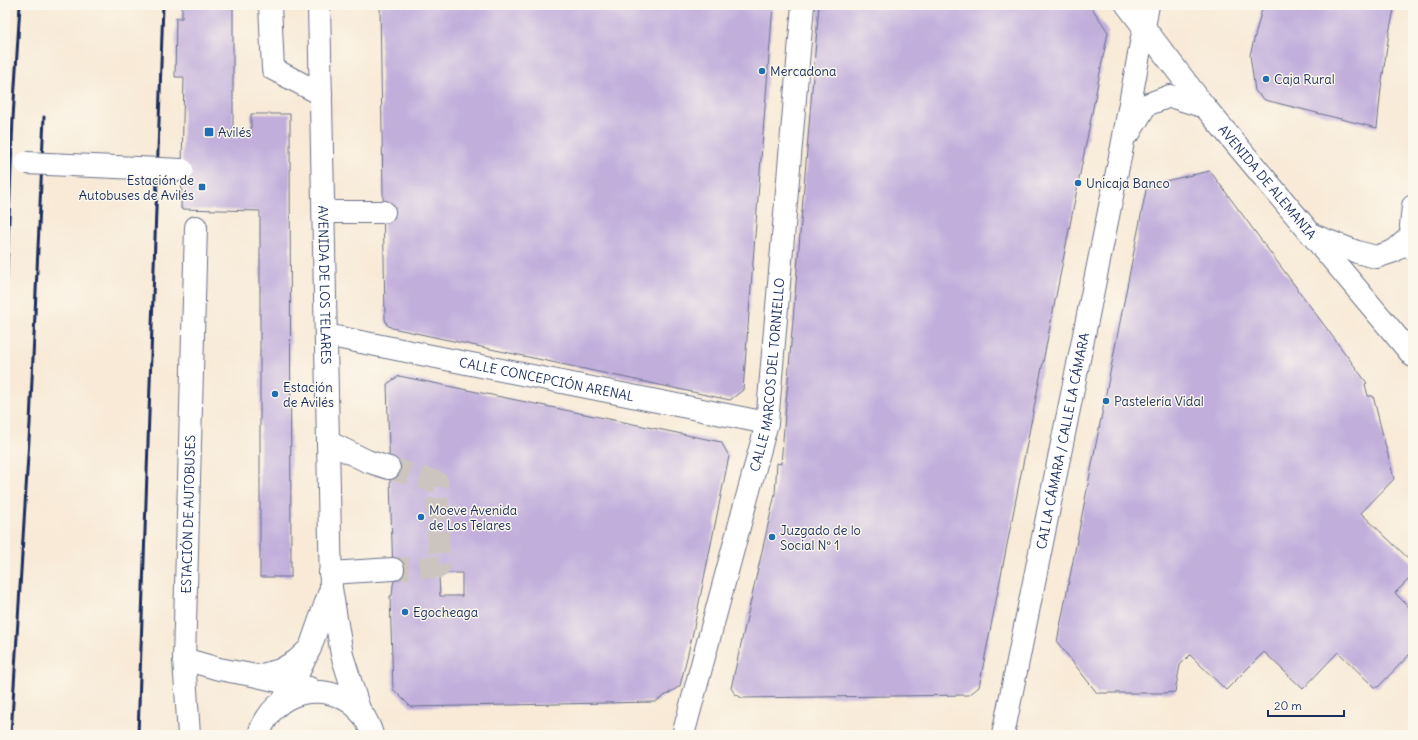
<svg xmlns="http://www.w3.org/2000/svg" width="1418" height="740" font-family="Delius,sans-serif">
<rect width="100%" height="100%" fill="#fbf7ec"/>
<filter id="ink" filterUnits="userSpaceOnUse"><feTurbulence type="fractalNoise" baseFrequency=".025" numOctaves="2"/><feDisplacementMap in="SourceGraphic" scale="8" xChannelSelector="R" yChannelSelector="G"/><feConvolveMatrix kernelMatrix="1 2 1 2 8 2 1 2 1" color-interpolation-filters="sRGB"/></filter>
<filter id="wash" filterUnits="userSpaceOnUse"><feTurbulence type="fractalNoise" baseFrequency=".012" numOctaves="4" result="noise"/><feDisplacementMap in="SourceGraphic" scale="16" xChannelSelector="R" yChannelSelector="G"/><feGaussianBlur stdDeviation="0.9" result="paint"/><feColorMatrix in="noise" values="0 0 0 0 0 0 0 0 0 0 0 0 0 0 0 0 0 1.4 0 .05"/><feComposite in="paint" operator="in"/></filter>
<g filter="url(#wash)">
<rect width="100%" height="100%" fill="#f8ead7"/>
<g id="blocks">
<!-- building -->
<path fill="#c1aedb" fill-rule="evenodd" d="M 182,5 L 233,5 L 233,133 L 251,133 L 251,114 L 290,114 L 291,577 L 260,577 L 260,211 L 181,209 L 184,77 L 175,77 L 176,18 L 182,18 Z
M 380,5 L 773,5 L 743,390 L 730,400 L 392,328 L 387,325 L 385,319 Z
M 819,5 L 1090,5 L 1108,32 L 979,687 L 969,695 L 742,698 L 735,694 L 731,688 L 775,494 L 777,463 L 781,464 Z
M 1263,5 L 1395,5 L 1389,33 L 1381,88 L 1377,128 L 1265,100 L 1255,91 L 1250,55 Z
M 1210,171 L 1367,383 L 1365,384 L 1368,396 L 1373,396 L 1394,479 L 1361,513 L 1413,563 L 1413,575 L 1395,593 L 1413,611 L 1413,651 L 1378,687 L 1374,687 L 1338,652 L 1303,689 L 1264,652 L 1226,690 L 1190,655 L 1180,665 L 1175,692 L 1163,693 L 1097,693 L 1057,642 L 1147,185 Z
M 399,376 L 721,442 L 729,456 L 692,637 L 680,686 L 655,702 L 411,707 L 393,689 L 390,596 L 392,596 L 393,585 L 395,578 L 393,574 L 387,384 ZM 428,573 L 462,573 L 462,596 L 440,596 L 439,576 L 428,575 Z"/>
</g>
</g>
<g filter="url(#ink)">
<use href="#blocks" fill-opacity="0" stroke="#687088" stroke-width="1"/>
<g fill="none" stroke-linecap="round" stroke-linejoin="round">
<!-- minor-tunnel -->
<path stroke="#ccc5bf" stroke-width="22" stroke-dasharray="22 11" stroke-linecap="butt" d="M 389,468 L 437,482 L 439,567 L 393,569"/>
<!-- minor casing -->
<g stroke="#687088" stroke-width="24">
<g id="minor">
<path d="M 270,5 L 273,69 L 321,94"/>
<path id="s1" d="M 1127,5 L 1205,107 L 1413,356"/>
<path d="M 1130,132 L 1146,105 L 1170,96 L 1205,107"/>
<path d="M 1413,206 L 1411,226 L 1413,249"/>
<path d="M 324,212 L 384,212"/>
<path d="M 1315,236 L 1357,252 L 1376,257 L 1394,251 L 1412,235"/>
<path id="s2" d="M 326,335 L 767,423"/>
<path d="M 328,442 L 367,461 L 389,468"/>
<path d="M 330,573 L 393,569"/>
<path d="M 184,659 L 219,669 L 257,676 L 309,688"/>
<path d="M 258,676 L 280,670 L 296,661 L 310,648"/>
<path id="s3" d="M 189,735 L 184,659 L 196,227"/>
<path id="s4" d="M 683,735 L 767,423 L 803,5"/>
<path id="s5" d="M 1003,735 L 1122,147 L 1148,5"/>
</g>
</g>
<!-- major casing -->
<g stroke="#687088" stroke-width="24">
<g id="major">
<path id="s6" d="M 319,5 L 331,588 L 342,655 L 360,712"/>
<path d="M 284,699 L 298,673 L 310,648 L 330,591"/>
<path d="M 259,735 C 260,729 263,724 267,718 C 288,683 343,683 365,718 C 368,724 371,729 372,735"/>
</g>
</g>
<!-- minor -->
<use href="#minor" stroke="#fff" stroke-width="22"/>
<!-- major -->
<use href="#major" stroke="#fff" stroke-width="22"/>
<!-- rail -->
<path stroke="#1b2f5e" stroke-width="3" d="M 5,320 L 13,118 L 20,5
M 11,735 L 30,423 L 44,117
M 138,735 L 163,5"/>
<!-- minor-bridge casing -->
<g stroke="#687088" stroke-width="24" stroke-linecap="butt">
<path id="minor-bridge" d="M 26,163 L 182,170"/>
</g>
<!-- minor-bridge -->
<use href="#minor-bridge" stroke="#fff" stroke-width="22"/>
</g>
</g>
<!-- markers -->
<g fill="#1f6fb2" stroke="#fbf7ec" stroke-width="1.5">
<circle cx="762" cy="71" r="4"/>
<circle cx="1266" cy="79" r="4"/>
<rect x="204" y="127" width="10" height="10" rx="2"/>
<circle cx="1078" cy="183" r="4"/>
<rect x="198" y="183" width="8" height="8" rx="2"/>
<circle cx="275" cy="394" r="4"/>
<circle cx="1106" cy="401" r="4"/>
<circle cx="421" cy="517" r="4"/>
<circle cx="772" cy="537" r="4"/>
<circle cx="405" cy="612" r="4"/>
</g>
<g text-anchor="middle" stroke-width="3" stroke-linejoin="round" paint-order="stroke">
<!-- poi labels -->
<g font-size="13" fill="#1b2f5e" stroke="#fbf7ec" text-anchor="start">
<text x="770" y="76">Mercadona</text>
<text x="1274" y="84">Caja Rural</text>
<text x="218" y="137">Avilés</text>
<text x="194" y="185" text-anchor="end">Estación de<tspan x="194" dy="15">Autobuses de Avilés</tspan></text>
<text x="1086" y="188">Unicaja Banco</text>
<text x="283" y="392">Estación<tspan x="283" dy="15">de Avilés</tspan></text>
<text x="1114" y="406">Pastelería Vidal</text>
<text x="429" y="515">Moeve Avenida<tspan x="429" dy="15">de Los Telares</tspan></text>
<text x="780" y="535">Juzgado de lo<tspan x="780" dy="15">Social Nº 1</tspan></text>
<text x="413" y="617">Egocheaga</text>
</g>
<!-- street labels -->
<g font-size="13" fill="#1b2f5e" stroke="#fbf7ec">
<text dy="5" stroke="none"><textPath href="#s1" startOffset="226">AVENIDA DE ALEMANIA</textPath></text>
<text dy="5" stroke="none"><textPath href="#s6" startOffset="280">AVENIDA DE LOS TELARES</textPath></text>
<text dy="5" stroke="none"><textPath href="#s4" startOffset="371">CALLE MARCOS DEL TORNIELLO</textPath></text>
<text dy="5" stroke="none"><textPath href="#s2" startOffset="225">CALLE CONCEPCIÓN ARENAL</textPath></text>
<text dy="5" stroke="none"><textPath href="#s5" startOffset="300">CAI LA CÁMARA / CALLE LA CÁMARA</textPath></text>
<text dy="5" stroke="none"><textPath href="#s3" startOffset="221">ESTACIÓN DE AUTOBUSES</textPath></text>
</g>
</g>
<!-- margin -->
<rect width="1418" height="740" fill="none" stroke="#fbf7ec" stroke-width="20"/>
<!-- scale -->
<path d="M1268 710v6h76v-6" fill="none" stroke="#1b2f5e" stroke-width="2"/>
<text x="1274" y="710" font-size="12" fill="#1b2f5e" stroke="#fbf7ec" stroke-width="3" paint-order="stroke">20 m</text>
</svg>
